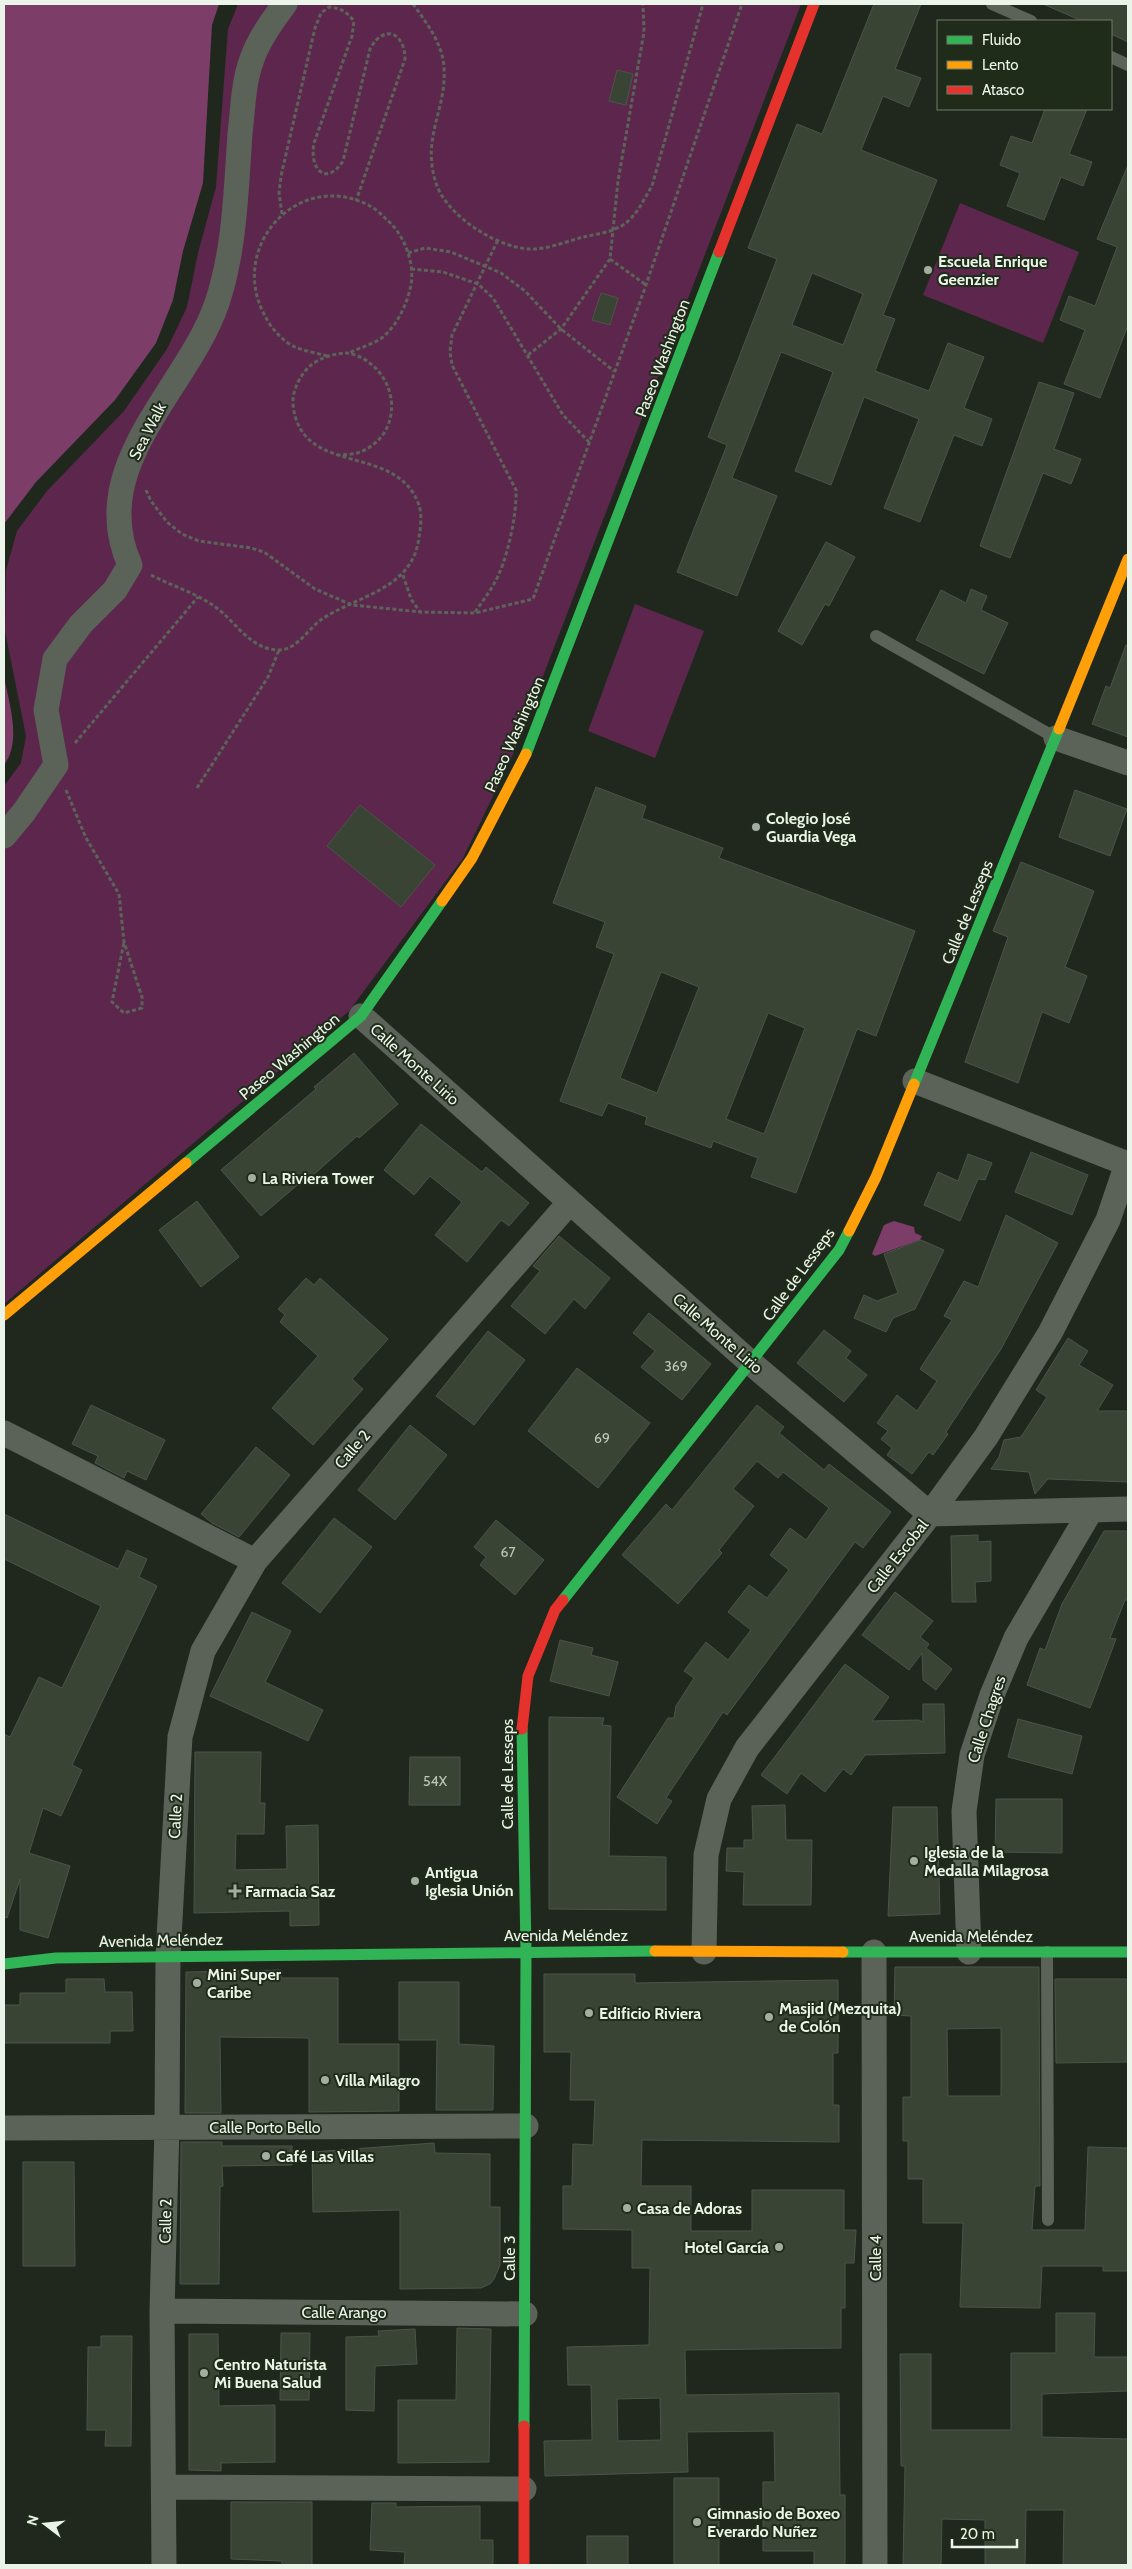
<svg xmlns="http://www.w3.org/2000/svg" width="1132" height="2569" font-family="Cabin,sans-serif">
<rect width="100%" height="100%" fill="#20281d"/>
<!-- green -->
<path fill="#5d274d" d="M 238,4 L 801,4 L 512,757 L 463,858 L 349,1011 L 4,1304 L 4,786 L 21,763 L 26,736 L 5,631 L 6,570 L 17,531 L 47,491 L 124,411 L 167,349 L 187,307 L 198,253 L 216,187 L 228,29 Z
M 960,203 L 1079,252 L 1043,343 L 923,295 Z
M 635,604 L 704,631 L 655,758 L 588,731 Z"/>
<!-- water -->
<path fill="#7c3d69" d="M 4,4 L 219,4 L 212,25 L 203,183 L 183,251 L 173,300 L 156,343 L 115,400 L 36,482 L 4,524 Z
M 4,677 C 9,703 22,741 4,765 Z
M 894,1221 L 914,1227 L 915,1233 L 922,1236 L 920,1240 L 875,1256 L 872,1254 L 884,1225 Z"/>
<!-- building -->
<path fill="#3a4435" stroke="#4c5349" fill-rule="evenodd" d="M 874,4 L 921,4 L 895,69 L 921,78 L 909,107 L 883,96 L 861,150 L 937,180 L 883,315 L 895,319 L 875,371 L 929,391 L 948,343 L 984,357 L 964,408 L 992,419 L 982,446 L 954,435 L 920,522 L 884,508 L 919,419 L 864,397 L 831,485 L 795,471 L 833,372 L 781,352 L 732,478 L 777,496 L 737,596 L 677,572 L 727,445 L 708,437 L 777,259 L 748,248 L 797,124 L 822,134 ZM 812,273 L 863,294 L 843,345 L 792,325 Z
M 1043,4 L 1128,4 L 1128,42 L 1111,34 L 1111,21 L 1082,21 Z
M 617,70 L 633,74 L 626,105 L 609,101 Z
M 1045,109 L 1087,109 L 1069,154 L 1092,162 L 1083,186 L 1061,177 L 1044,220 L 1007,206 L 1020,173 L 1000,165 L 1011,136 L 1032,143 Z
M 1128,165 L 1128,325 L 1100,398 L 1064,384 L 1085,330 L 1060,320 L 1069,296 L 1095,306 L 1117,247 L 1097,239 Z
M 601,293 L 618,298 L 610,325 L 592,320 Z
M 1039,382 L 1074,393 L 1054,449 L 1081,459 L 1071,484 L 1043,473 L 1010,558 L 980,546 Z
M 826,542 L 855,557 L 829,606 L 825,604 L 802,645 L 778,631 Z
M 971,589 L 987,596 L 981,610 L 1008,623 L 984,674 L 916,640 L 941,590 L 966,603 Z
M 1126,645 L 1128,645 L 1128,737 L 1092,724 L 1106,686 L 1110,688 Z
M 596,787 L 646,806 L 642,818 L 723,848 L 719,858 L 915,931 L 876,1036 L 857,1029 L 796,1193 L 751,1177 L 758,1158 L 713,1141 L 711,1148 L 645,1124 L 647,1117 L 608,1103 L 602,1116 L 560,1101 L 614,954 L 596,947 L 605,922 L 553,903 ZM 661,972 L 699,987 L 657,1093 L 620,1078 ZM 768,1013 L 805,1028 L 764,1134 L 726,1119 Z
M 1075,790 L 1127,809 L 1110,856 L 1059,837 Z
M 360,805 L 435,865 L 401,907 L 327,846 Z
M 1021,862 L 1094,891 L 1065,967 L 1087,976 L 1069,1023 L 1042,1012 L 1018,1083 L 965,1062 L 1008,937 L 993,931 Z
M 354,1053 L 398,1104 L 359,1138 L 357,1136 L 311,1177 L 309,1175 L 261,1216 L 221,1170 L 316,1089 L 314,1087 Z
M 421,1124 L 482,1172 L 486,1167 L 529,1203 L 509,1226 L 501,1220 L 467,1262 L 435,1235 L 462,1202 L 430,1176 L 414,1195 L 384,1170 Z
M 1031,1152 L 1088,1175 L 1072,1215 L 1015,1192 Z
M 968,1154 L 992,1163 L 985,1180 L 978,1179 L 960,1221 L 924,1205 L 938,1172 L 958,1181 Z
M 197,1201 L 239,1257 L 201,1287 L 159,1230 Z
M 1006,1215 L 1058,1243 L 1001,1349 L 946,1432 L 948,1434 L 933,1455 L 929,1452 L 912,1474 L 887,1455 L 892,1448 L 881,1439 L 888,1431 L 877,1423 L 897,1395 L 917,1411 L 937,1381 L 920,1369 L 952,1320 L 944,1316 L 964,1281 L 978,1287 Z
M 559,1236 L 610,1278 L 585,1309 L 574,1299 L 545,1334 L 511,1306 L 540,1271 L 533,1266 Z
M 921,1240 L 944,1250 L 915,1309 L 893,1318 L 886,1332 L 854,1318 L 864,1295 L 877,1301 L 898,1293 L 884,1254 Z
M 306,1278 L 314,1285 L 320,1278 L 388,1339 L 352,1379 L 363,1389 L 313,1445 L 272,1408 L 318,1356 L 280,1322 L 285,1315 L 278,1309 Z
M 649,1313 L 711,1364 L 682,1400 L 641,1367 L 655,1351 L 633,1333 Z
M 824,1330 L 851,1351 L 846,1358 L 867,1375 L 844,1402 L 797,1363 Z
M 488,1331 L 525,1360 L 474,1425 L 436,1396 Z
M 1068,1338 L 1088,1351 L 1079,1365 L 1113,1385 L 1097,1411 L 1128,1411 L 1128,1482 L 1048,1479 L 1035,1494 L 1029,1472 L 991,1469 L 999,1457 L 1004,1440 L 1021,1437 L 1047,1397 L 1036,1390 Z
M 577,1368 L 650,1423 L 598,1488 L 528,1431 Z
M 91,1405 L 165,1440 L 146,1480 L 127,1471 L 124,1478 L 95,1463 L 98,1456 L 72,1444 Z
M 757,1405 L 784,1427 L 779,1433 L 824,1470 L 829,1464 L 891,1512 L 863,1548 L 855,1542 L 727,1715 L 723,1712 L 666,1798 L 672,1801 L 657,1824 L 617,1797 L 668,1718 L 674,1718 L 676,1706 L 694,1678 L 684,1671 L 706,1642 L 728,1660 L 751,1630 L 728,1612 L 749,1585 L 767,1598 L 789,1570 L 770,1555 L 790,1528 L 806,1540 L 829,1508 L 783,1472 L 778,1478 L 757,1461 L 733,1489 L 754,1506 L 719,1550 L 722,1553 L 678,1604 L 622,1555 L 666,1504 L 672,1510 Z
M 410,1425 L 447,1455 L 395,1520 L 358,1490 Z
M 256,1447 L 290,1475 L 239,1537 L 212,1523 L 201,1514 Z
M 4,1514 L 118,1569 L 127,1550 L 147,1559 L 139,1577 L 157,1586 L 72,1765 L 82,1770 L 61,1816 L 43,1808 L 29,1853 L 70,1866 L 48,1938 L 20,1930 L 20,1879 L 7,1918 L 4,1917 L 4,1734 L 10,1737 L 39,1677 L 62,1688 L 101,1606 L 4,1559 Z
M 334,1518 L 372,1547 L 320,1613 L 282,1583 Z
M 496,1520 L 544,1560 L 515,1595 L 480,1565 L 486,1557 L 474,1547 Z
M 1104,1531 L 1128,1531 L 1128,1600 L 1125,1600 L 1110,1638 L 1116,1639 L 1090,1708 L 1027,1685 L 1040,1648 L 1045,1650 L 1062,1604 Z
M 978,1535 L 978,1542 L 991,1541 L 991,1581 L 975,1582 L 976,1602 L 952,1602 L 951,1536 Z
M 895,1592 L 933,1621 L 920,1637 L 929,1644 L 926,1648 L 952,1669 L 936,1690 L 923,1680 L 922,1653 L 909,1670 L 862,1635 Z
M 252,1612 L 291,1631 L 265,1682 L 323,1710 L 308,1741 L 210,1696 Z
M 560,1640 L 593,1648 L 591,1655 L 618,1662 L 609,1696 L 550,1681 Z
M 845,1664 L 889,1697 L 872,1721 L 919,1720 L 923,1722 L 923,1704 L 944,1704 L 945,1753 L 865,1755 L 851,1775 L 843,1769 L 825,1792 L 801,1773 L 787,1794 L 761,1775 Z
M 549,1717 L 604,1718 L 602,1725 L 611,1726 L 609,1856 L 666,1857 L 666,1910 L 549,1909 Z
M 1018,1719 L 1082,1736 L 1072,1774 L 1008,1757 Z
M 195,1752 L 261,1752 L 260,1803 L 265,1803 L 264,1834 L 236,1834 L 235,1870 L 287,1869 L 286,1826 L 318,1825 L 319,1925 L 290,1926 L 290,1911 L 194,1913 Z
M 410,1757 L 460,1757 L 460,1805 L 409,1805 Z
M 996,1799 L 1062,1799 L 1062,1853 L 995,1852 Z
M 785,1805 L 786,1840 L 812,1840 L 811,1905 L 743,1905 L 744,1872 L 726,1871 L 727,1848 L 744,1848 L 744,1840 L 753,1840 L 752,1806 Z
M 893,1807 L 937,1807 L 940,1914 L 888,1916 Z
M 895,1967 L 1039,1967 L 1040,2186 L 1035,2186 L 1032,2230 L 1085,2230 L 1088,2147 L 1128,2148 L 1128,2271 L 1103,2271 L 1103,2266 L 1042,2266 L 1040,2308 L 960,2307 L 963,2223 L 923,2223 L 923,2179 L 908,2179 L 908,2141 L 903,2141 L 903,2097 L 911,2097 L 911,2016 L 894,2015 ZM 1001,2028 L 1001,2096 L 948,2096 L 947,2029 Z
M 281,1970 L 281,1978 L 338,1978 L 338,2044 L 399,2044 L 399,2111 L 309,2112 L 309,2038 L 220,2037 L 221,2113 L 185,2113 L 186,1972 Z
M 544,1974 L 635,1974 L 635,1983 L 838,1980 L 838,2053 L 833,2053 L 833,2105 L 839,2105 L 839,2142 L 642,2140 L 641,2186 L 691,2186 L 691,2231 L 752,2231 L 752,2190 L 844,2190 L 844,2230 L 856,2230 L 854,2263 L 845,2263 L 845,2308 L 841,2308 L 841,2348 L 685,2350 L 686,2395 L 839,2393 L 840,2495 L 845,2495 L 845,2565 L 814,2565 L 814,2551 L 763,2551 L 763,2482 L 775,2482 L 774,2431 L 687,2432 L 688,2472 L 545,2476 L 544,2441 L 592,2440 L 591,2385 L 568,2385 L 567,2347 L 649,2345 L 650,2268 L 632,2268 L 632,2230 L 563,2229 L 563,2186 L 572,2186 L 573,2144 L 593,2145 L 595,2100 L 570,2100 L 571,2052 L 544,2052 ZM 660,2398 L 661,2440 L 618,2441 L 617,2399 Z
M 66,1979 L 104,1979 L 105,1992 L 132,1992 L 133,2031 L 110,2031 L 110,2043 L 4,2043 L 4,2005 L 20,2005 L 20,1993 L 66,1993 Z
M 1055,1979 L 1128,1979 L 1128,2062 L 1056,2063 Z
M 399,1982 L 459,1982 L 459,2044 L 494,2046 L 493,2110 L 436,2110 L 437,2040 L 399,2040 Z
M 181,2142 L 222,2142 L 222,2146 L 292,2146 L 292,2165 L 222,2166 L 223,2186 L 220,2187 L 219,2284 L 180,2284 Z
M 434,2143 L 435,2153 L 490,2154 L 490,2207 L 500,2207 L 500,2265 L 494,2279 L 490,2284 L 481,2288 L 400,2289 L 400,2210 L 313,2212 L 312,2152 Z
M 23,2162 L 74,2162 L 75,2266 L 23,2266 Z
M 1056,2313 L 1095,2313 L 1094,2357 L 1128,2357 L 1128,2391 L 1042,2394 L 1042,2437 L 1128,2439 L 1128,2565 L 1063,2565 L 1064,2510 L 1026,2510 L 1025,2565 L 985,2565 L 985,2520 L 942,2519 L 941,2565 L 903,2565 L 905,2466 L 901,2466 L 900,2354 L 931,2354 L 931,2430 L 1011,2430 L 1011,2353 L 1056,2353 Z
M 457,2328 L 491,2329 L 489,2462 L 398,2463 L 398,2400 L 456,2400 Z
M 415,2329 L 417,2364 L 375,2366 L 374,2411 L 346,2410 L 346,2337 L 379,2336 L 378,2331 Z
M 281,2333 L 310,2333 L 309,2400 L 280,2400 Z
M 189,2334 L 218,2334 L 219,2406 L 275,2405 L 275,2462 L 221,2463 L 221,2471 L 189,2470 Z
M 101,2336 L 132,2336 L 131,2446 L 105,2446 L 106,2430 L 87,2430 L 88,2347 L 101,2347 Z
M 674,2478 L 719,2478 L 719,2565 L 674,2565 Z
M 231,2502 L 312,2502 L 312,2565 L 282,2565 L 282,2561 L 231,2559 Z
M 372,2503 L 396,2503 L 396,2507 L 480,2506 L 480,2540 L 493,2540 L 493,2565 L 404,2565 L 405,2552 L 370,2550 Z
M 587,2536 L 628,2536 L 628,2565 L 587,2565 Z"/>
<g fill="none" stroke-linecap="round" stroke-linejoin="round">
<!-- path -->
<path stroke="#5c6359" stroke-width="3" stroke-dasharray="4 2.5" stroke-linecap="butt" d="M 413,4 C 426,22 443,44 444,68 C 447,109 421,138 436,183 C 446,216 501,251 535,249 C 551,248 568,241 583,237 C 597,234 614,232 626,223 C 638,213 644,199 652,186 L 703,4
M 282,214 L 279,193 L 281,176 L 315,28 L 321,13 L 329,7 C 341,8 347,12 354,21 L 352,36 L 314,143 C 309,169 326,187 343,161 L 370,49 C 384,23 405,33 405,59 L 356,201
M 408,253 L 425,248 L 451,252 L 501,273 L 525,291 L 561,329 L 614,371
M 610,259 L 646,285
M 411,269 L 443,272 L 478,284 L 493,298 L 563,415 L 589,442
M 528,355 L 561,329 L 610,259 L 618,181 L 644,32 L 643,4
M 327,356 C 317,353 304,351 295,347 C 282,341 270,327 264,314 C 228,245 300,168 370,206 C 376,209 382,215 387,220 C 404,234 415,263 411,285 C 407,304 398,324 383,337 C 374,344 359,348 349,353
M 146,490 L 151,501 L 167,522 L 182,534 L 199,541 L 251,548 L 264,552 L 315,589 L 352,605 L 421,612 L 475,613 L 533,599 L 646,285 L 742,4
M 151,575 C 170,585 193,592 211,604 C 234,618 248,649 278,650 C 296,651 309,628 322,619 C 359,595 413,589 419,537 C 421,527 422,514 419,505 C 396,441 300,479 293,404 C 292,391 300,375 310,366 C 319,358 335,353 347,353 C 355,354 366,359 372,365 C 402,390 398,440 357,453 C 351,455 344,454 337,455
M 403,575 L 411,599 L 420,612
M 475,612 C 482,602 489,593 495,582 C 507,561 517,515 516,490 L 452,365 L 450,352 L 452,335 L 497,242
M 75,743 L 198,597
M 197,788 L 268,677 L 279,650
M 66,790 L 86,838 L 119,894 L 124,942 L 142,997 L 142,1008 L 124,1013 L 112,1002 L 124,942"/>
<!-- lane -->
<path stroke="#5b6258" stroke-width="12" d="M 992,4 L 1031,21
M 1111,57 L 1128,65
M 876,636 L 1056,738
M 1047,1952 L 1048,2220"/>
<!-- street -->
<path stroke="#5b6258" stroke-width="25" d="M 1056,738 L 1128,763
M 4,836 L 24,812 L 56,765 L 46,710 L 55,659 L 81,624 L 115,590 L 130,565 C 85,466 188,388 217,303 C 235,249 236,190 240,134 C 243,109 243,83 252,59 C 259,39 272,21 285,4
M 361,1016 L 752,1364 L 930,1514 L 1128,1509
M 915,1081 L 1128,1164
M 4,1433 L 255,1561
M 704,1952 L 706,1855 L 719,1799 L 747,1748 L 930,1514 L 986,1437 L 1050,1333 L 1108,1220 L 1127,1164
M 874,1952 L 875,2565
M 969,1952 L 964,1811 L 972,1755 L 992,1695 L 1016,1638 L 1091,1510
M 4,2128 L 526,2126
M 162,2311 L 525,2314
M 164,2487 L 524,2489
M 164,2565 L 162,2311 L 167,2127 L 168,1956 L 180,1737 L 203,1651 L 255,1561 L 570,1202"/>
<!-- fast -->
<path stroke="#30b455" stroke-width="11" d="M 526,754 L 719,252
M 914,1084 L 1059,729
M 186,1163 L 361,1016 L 442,901
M 563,1600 L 839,1250 L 849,1231
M 522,1729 L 526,1951 L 524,2426
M 843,1952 L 1128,1952
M 4,1964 L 56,1958 L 655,1951"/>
<!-- slow -->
<path stroke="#ff9f0a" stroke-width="11" d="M 1059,729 L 1128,559
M 442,901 L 472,858 L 526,754
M 849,1231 L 876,1177 L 914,1084
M 4,1315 L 186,1163
M 655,1951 L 843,1952"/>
<!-- jam -->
<path stroke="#e5322d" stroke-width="11" d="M 719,252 L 814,4
M 522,1729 L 528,1676 L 555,1610 L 563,1600
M 524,2565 L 524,2426"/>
</g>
<!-- markers -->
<g fill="#a4ada1" stroke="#1f2c19" stroke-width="2">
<circle cx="928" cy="270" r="5"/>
<circle cx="756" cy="827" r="5"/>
<circle cx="252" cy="1178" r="5"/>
<circle cx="914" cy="1861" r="5"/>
<circle cx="415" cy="1881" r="5"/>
<path d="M232.5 1883.5h5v5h5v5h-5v5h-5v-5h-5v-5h5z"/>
<circle cx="197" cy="1983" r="5"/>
<circle cx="589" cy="2013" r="5"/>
<circle cx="769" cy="2017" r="5"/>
<circle cx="325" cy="2080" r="5"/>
<circle cx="266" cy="2156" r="5"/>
<circle cx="627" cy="2208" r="5"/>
<circle cx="779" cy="2247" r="5"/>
<circle cx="204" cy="2373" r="5"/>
<circle cx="697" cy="2522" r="5"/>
</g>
<g text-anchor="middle" stroke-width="4" stroke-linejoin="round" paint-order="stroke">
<!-- number labels -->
<g font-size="14" fill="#bfc8bb">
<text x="676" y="1371">369</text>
<text x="602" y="1443">69</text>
<text x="508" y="1557">67</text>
<text x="435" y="1786">54X</text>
</g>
<!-- poi labels -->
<g font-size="16" font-weight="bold" fill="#ebf4e8" stroke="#1f2c19" text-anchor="start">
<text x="938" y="267">Escuela Enrique<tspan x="938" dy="18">Geenzier</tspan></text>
<text x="766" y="824">Colegio José<tspan x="766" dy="18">Guardia Vega</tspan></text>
<text x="262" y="1184">La Riviera Tower</text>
<text x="924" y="1858">Iglesia de la<tspan x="924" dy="18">Medalla Milagrosa</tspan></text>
<text x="425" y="1878">Antigua<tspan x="425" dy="18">Iglesia Unión</tspan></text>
<text x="245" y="1897">Farmacia Saz</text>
<text x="207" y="1980">Mini Super<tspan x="207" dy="18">Caribe</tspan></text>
<text x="779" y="2014">Masjid (Mezquita)<tspan x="779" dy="18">de Colón</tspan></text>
<text x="599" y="2019">Edificio Riviera</text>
<text x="335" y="2086">Villa Milagro</text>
<text x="276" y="2162">Café Las Villas</text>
<text x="637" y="2214">Casa de Adoras</text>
<text x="769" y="2253" text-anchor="end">Hotel García</text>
<text x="214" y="2370">Centro Naturista<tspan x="214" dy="18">Mi Buena Salud</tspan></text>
<text x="707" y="2519">Gimnasio de Boxeo<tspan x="707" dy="18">Everardo Nuñez</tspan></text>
</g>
<!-- street labels -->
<g font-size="16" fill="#ebf4e8" stroke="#1f2c19">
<text transform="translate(662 358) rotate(-69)" y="6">Paseo Washington</text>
<text transform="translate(147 431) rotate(-63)" y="6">Sea Walk</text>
<text transform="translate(514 734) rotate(-66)" y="6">Paseo Washington</text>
<text transform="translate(967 912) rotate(-68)" y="6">Calle de Lesseps</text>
<text transform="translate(289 1056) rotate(-40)" y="6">Paseo Washington</text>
<text transform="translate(415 1064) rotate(42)" y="6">Calle Monte Lirio</text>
<text transform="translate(798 1274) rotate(-54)" y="6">Calle de Lesseps</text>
<text transform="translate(718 1333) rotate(41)" y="6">Calle Monte Lirio</text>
<text transform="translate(352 1449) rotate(-49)" y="6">Calle 2</text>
<text transform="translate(897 1556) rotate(-52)" y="6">Calle Escobal</text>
<text transform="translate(986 1719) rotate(-72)" y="6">Calle Chagres</text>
<text transform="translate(507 1774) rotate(-90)" y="6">Calle de Lesseps</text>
<text transform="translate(175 1816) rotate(-87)" y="6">Calle 2</text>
<text x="566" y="1941">Avenida Meléndez</text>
<text x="971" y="1942">Avenida Meléndez</text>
<text transform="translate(161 1940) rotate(-1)" y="6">Avenida Meléndez</text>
<text x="265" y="2133">Calle Porto Bello</text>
<text transform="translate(165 2221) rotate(-89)" y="6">Calle 2</text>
<text transform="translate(509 2258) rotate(-90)" y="6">Calle 3</text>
<text transform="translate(875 2258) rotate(-90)" y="6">Calle 4</text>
<text x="344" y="2318">Calle Arango</text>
</g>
</g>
<!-- border -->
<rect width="1132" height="2569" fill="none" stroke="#ebf4e8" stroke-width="10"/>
<!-- legend -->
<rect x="937" y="20" width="175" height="90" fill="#1f2c19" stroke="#717c6c"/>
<rect x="947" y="36" width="25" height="8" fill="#30b455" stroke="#717c6c"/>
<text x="982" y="45" font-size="15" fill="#ebf4e8">Fluido</text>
<rect x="947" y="61" width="25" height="8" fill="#ff9f0a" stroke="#717c6c"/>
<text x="982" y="70" font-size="15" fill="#ebf4e8">Lento</text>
<rect x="947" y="86" width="25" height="8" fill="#e5322d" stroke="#717c6c"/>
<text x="982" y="95" font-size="15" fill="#ebf4e8">Atasco</text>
<!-- north arrow -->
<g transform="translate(45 2524) rotate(286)" stroke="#1f2c19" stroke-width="4" paint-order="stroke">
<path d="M0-4L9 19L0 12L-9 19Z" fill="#ebf4e8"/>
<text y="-8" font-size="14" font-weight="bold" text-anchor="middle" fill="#ebf4e8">N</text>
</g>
<!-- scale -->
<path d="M952 2539v8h65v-8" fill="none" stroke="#ebf4e8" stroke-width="2.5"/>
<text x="960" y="2539" font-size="15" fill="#ebf4e8" stroke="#1f2c19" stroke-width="4" paint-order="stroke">20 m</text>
</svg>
